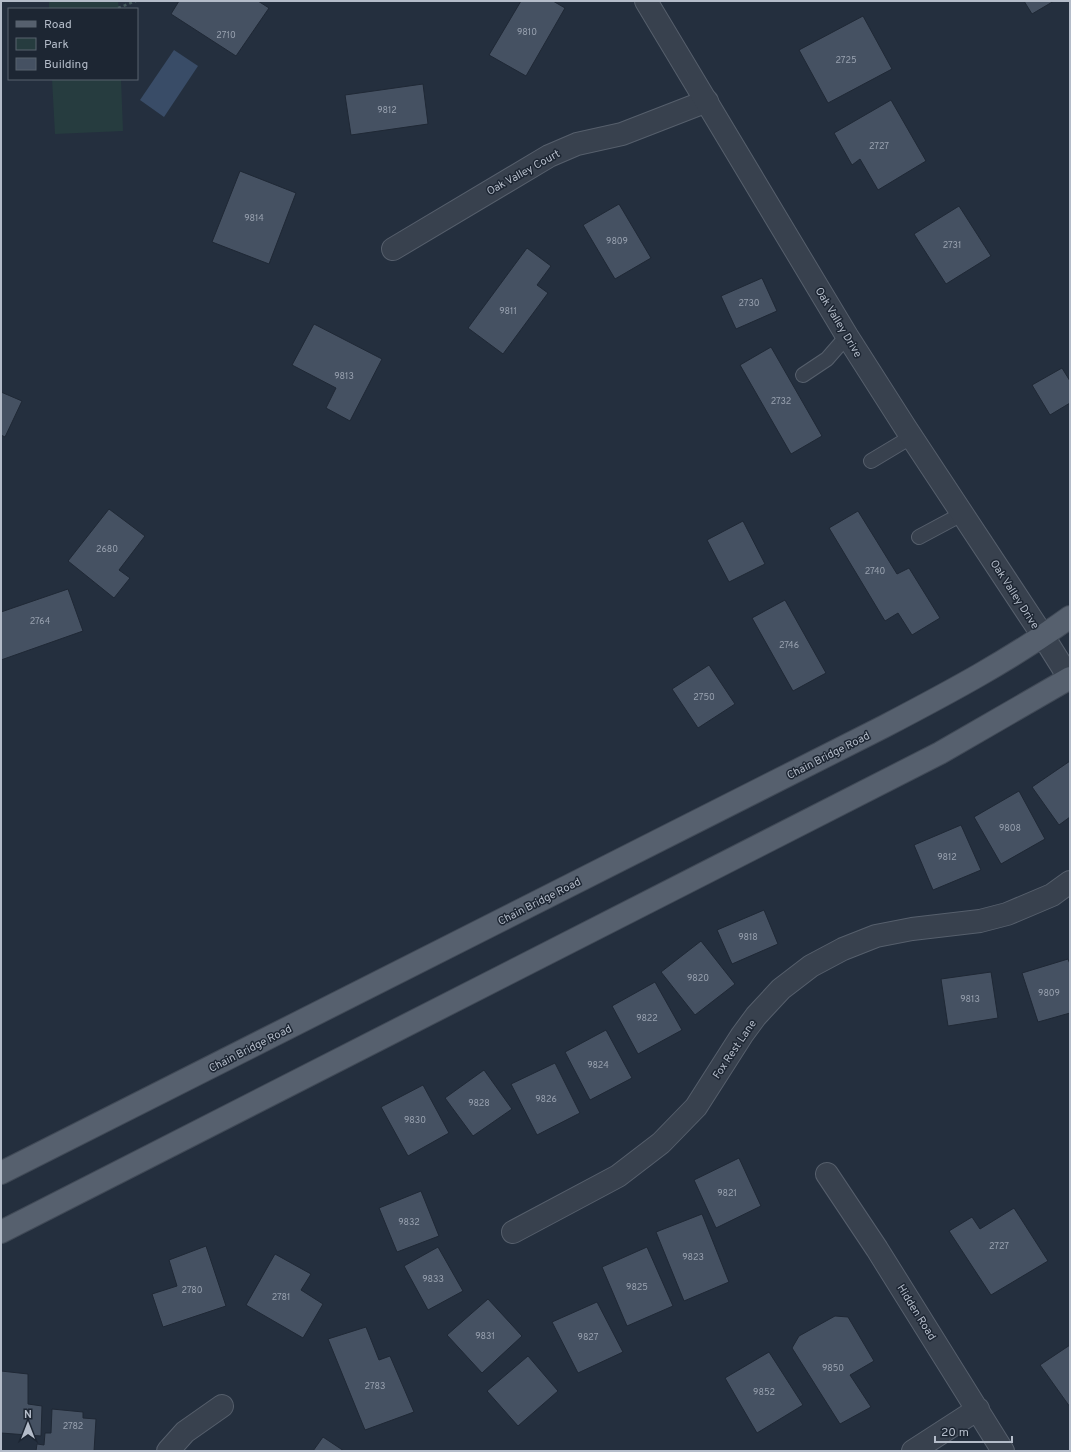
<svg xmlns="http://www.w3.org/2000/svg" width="1071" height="1452" font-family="Overpass,sans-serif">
<rect width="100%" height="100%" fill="#242f3e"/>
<!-- green -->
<path fill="#263c3f" d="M 49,1 L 118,1 L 119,9 L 49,9 Z
M 52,79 L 121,79 L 123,131 L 55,134 Z"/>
<!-- water -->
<path fill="#394c67" d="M 174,50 L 198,66 L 164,117 L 140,100 Z"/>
<!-- building -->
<path fill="#455162" stroke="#1f2835" d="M 179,1 L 258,1 L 269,8 L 236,56 L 171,14 Z
M 521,1 L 553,1 L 565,8 L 526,76 L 489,55 Z
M 1024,1 L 1054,1 L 1032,14 Z
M 863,16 L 892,69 L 828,103 L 799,50 Z
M 423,84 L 428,124 L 351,135 L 345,95 Z
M 891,100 L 926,161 L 878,190 L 860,159 L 852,165 L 834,133 Z
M 240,171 L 296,193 L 269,264 L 212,242 Z
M 619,204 L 651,258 L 615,279 L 583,225 Z
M 959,206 L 991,256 L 946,284 L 914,234 Z
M 527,248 L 551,266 L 537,285 L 548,293 L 503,354 L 468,328 Z
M 762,278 L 777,311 L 736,329 L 721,296 Z
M 314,324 L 382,359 L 350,421 L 326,408 L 336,388 L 292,365 Z
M 771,347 L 822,436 L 791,454 L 740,365 Z
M 1062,368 L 1070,381 L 1070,403 L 1050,415 L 1032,385 Z
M 1,392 L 22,401 L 5,437 L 1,435 Z
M 109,509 L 145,536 L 119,570 L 130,578 L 114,598 L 68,561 Z
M 858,511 L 897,574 L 909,568 L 940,618 L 912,635 L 898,613 L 885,621 L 829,528 Z
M 743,521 L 765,564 L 729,582 L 707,540 Z
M 68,589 L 83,631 L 1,660 L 1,612 Z
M 785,600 L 826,673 L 793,691 L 752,618 Z
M 709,665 L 735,704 L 698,728 L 672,689 Z
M 1070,761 L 1070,817 L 1059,825 L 1032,787 Z
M 1019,791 L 1045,839 L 1001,864 L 974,817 Z
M 961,825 L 981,870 L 933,890 L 914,845 Z
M 764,910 L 778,944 L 732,964 L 717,930 Z
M 701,941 L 735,984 L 695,1015 L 661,972 Z
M 1068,959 L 1070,964 L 1070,1013 L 1038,1022 L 1022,973 Z
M 991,972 L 998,1018 L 948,1026 L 941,979 Z
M 655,982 L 682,1030 L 638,1054 L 612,1006 Z
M 606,1030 L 632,1078 L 590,1100 L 565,1052 Z
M 555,1063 L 580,1113 L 537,1135 L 511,1084 Z
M 484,1070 L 512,1109 L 473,1136 L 445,1098 Z
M 423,1085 L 449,1133 L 408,1156 L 381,1107 Z
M 739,1158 L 761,1206 L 716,1228 L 694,1180 Z
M 421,1191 L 439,1236 L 397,1252 L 379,1208 Z
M 1014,1208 L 1048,1261 L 991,1295 L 949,1231 L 972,1217 L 980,1229 Z
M 702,1214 L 729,1282 L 684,1301 L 656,1232 Z
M 206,1246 L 226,1306 L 163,1327 L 152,1294 L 177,1286 L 169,1260 Z
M 438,1247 L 463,1291 L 428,1310 L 404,1266 Z
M 647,1247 L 673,1306 L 627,1326 L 602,1267 Z
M 275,1254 L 311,1274 L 301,1290 L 323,1304 L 303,1338 L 246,1305 Z
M 488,1299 L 522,1336 L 482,1373 L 447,1335 Z
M 597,1302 L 623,1352 L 578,1373 L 552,1322 Z
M 835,1316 L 848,1317 L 874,1361 L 850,1375 L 871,1407 L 840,1424 L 792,1348 L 799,1336 Z
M 366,1327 L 379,1360 L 390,1356 L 414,1412 L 365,1430 L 328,1339 Z
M 1070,1345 L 1070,1407 L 1040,1365 Z
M 769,1352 L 803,1405 L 757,1433 L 725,1378 Z
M 528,1356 L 558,1391 L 518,1426 L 487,1391 Z
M 1,1371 L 28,1374 L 28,1404 L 42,1406 L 41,1436 L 1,1433 Z
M 52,1409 L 83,1412 L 83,1418 L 96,1419 L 94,1451 L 36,1451 L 37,1444 L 44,1445 L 45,1433 L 51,1433 Z
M 323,1437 L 344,1451 L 313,1451 Z"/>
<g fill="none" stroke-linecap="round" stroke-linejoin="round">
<!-- service casing -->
<g stroke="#565f6c" stroke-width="16">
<path id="service" d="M 803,375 L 827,359 L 847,336
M 871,461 L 911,437
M 919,537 L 962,514"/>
</g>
<!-- minor casing -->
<g stroke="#565f6c" stroke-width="24">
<path id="minor" d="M 393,249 L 549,156 L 577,144 L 622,134 L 707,101
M 1043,636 L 1070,679
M 827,1174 L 877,1249 L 1003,1451
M 513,1232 L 618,1176 L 661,1143 L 696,1107 L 742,1035 L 756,1016 L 781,989 L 811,966 L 843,949 L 876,936 L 912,929 L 980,921 L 1007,914 L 1052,895 L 1070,882
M 168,1451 L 185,1432 L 222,1406
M 913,1451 L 978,1409"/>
</g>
<!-- tertiary casing -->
<g stroke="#565f6c" stroke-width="24">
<path id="tertiary" d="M 646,1 L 847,336 L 905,427 L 1043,636"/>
</g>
<!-- primary casing -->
<g stroke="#414a57" stroke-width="24">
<path id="primary" d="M 1,1173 L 885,726 C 948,693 1012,659 1070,617
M 1,1232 L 940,753 L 1070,678"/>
</g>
<!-- path -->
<path stroke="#44595c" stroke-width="2.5" stroke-dasharray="3 3" stroke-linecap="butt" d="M 118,8 L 136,1"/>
<!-- service -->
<use href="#service" stroke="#38414e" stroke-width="14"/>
<!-- minor -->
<use href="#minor" stroke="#38414e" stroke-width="22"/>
<!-- tertiary -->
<use href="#tertiary" stroke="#38414e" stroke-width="22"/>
<!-- primary -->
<use href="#primary" stroke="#56606e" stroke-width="22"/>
</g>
<g text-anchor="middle" stroke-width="3" stroke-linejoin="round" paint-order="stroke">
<!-- number labels -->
<g font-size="9" fill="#98a1af">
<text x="527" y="35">9810</text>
<text x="226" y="38">2710</text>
<text x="846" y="63">2725</text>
<text x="387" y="113">9812</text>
<text x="879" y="149">2727</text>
<text x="254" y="221">9814</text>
<text x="617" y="244">9809</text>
<text x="952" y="248">2731</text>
<text x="749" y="306">2730</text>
<text x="508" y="314">9811</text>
<text x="344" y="379">9813</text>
<text x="781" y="404">2732</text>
<text x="107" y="552">2680</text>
<text x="875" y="574">2740</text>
<text x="40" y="624">2764</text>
<text x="789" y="648">2746</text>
<text x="704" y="700">2750</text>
<text x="1010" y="831">9808</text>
<text x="947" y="860">9812</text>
<text x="748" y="940">9818</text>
<text x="698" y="981">9820</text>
<text x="1049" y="996">9809</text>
<text x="970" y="1002">9813</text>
<text x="647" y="1021">9822</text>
<text x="598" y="1068">9824</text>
<text x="546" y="1102">9826</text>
<text x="479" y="1106">9828</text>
<text x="415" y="1123">9830</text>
<text x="727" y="1196">9821</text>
<text x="409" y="1225">9832</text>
<text x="999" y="1249">2727</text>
<text x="693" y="1260">9823</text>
<text x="433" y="1282">9833</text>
<text x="637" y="1290">9825</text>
<text x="192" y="1293">2780</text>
<text x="281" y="1300">2781</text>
<text x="485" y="1339">9831</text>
<text x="588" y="1340">9827</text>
<text x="833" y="1371">9850</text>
<text x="375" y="1389">2783</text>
<text x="764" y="1395">9852</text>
<text x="73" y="1429">2782</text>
</g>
<!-- street labels -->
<g font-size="11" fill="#b4bcc9" stroke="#1d2633">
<text transform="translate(523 172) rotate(-29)" y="4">Oak Valley Court</text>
<text transform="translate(839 322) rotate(59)" y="4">Oak Valley Drive</text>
<text transform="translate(1015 594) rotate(57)" y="4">Oak Valley Drive</text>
<text transform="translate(828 755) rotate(-27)" y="4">Chain Bridge Road</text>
<text transform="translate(539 901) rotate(-27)" y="4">Chain Bridge Road</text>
<text transform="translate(250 1048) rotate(-27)" y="4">Chain Bridge Road</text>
<text transform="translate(734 1049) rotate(-56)" y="4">Fox Rest Lane</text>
<text transform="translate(917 1312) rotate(58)" y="4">Hidden Road</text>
</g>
</g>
<!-- border -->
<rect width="1071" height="1452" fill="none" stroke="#b4bcc9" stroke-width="4"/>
<!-- legend -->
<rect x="8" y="8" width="130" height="72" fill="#1d2633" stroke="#59626f"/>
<rect x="16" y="21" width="20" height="6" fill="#56606e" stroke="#59626f"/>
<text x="44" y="28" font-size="12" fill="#b4bcc9">Road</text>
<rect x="16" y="38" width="20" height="12" fill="#263c3f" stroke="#59626f"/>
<text x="44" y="48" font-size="12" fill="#b4bcc9">Park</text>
<rect x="16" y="58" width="20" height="12" fill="#455162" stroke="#59626f"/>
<text x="44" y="68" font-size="12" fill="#b4bcc9">Building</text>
<!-- north arrow -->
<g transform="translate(28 1424)" stroke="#1d2633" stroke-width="3" paint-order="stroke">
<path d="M0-3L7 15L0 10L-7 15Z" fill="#b4bcc9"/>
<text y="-6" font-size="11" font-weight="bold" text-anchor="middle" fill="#b4bcc9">N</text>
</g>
<!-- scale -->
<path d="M935 1436v6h77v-6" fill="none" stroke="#b4bcc9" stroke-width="2"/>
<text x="941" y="1436" font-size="12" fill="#b4bcc9" stroke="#1d2633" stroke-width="3" paint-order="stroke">20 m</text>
</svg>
